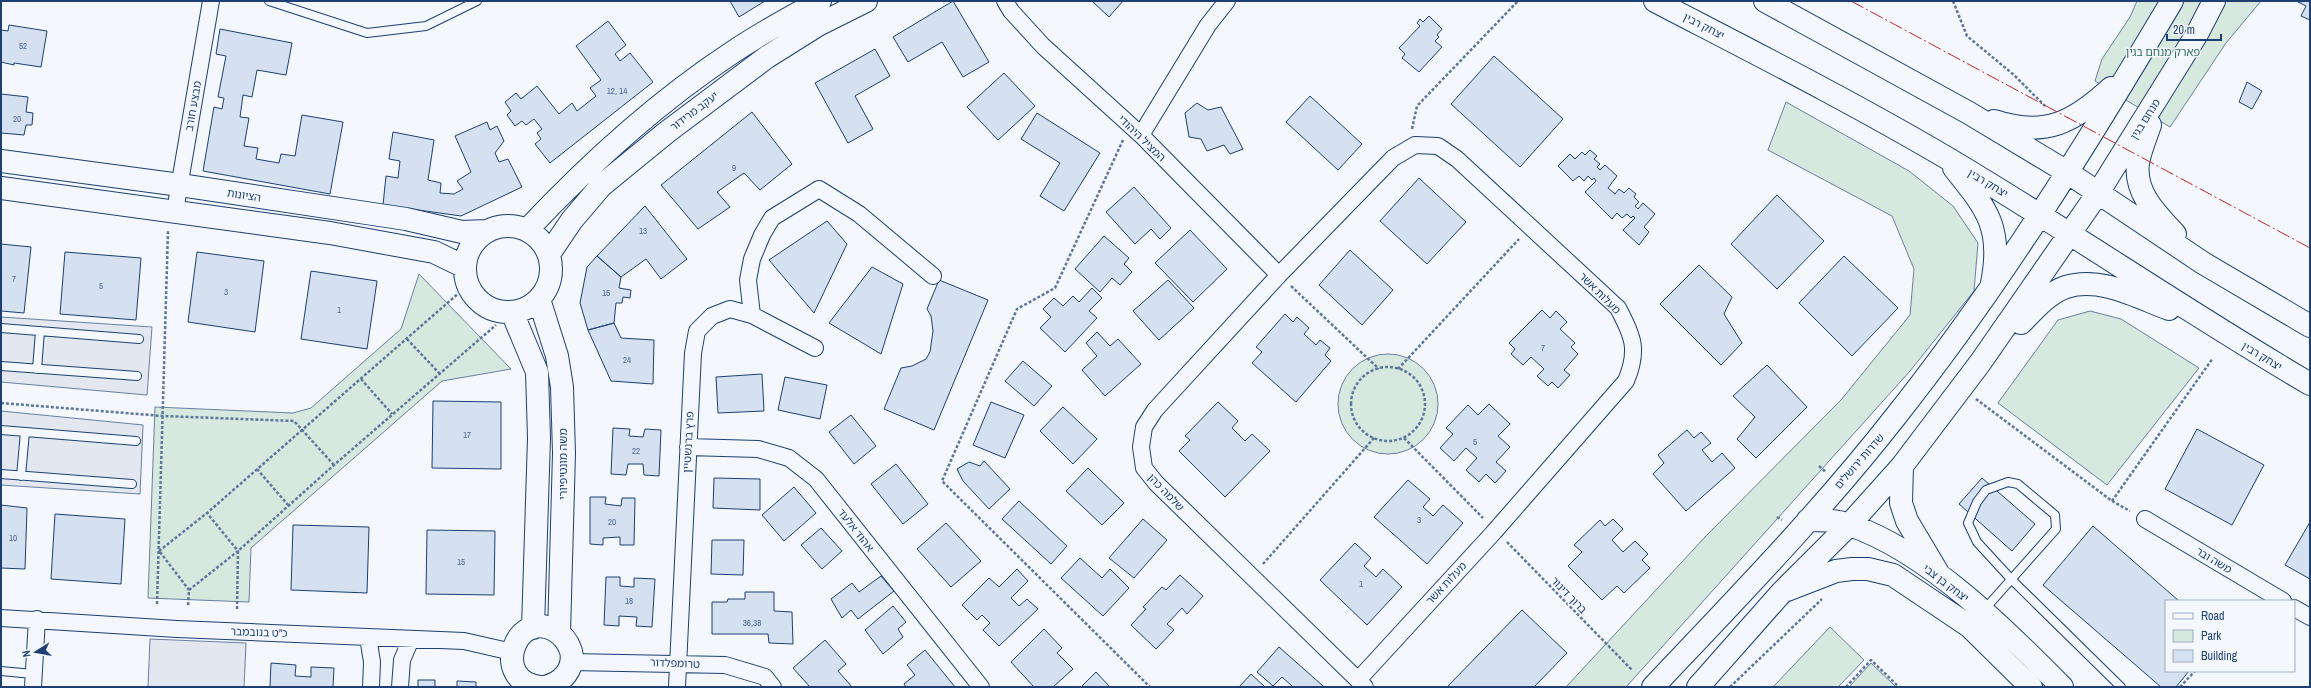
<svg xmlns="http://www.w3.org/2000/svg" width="2311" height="688" font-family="'Archivo Narrow','Noto Sans Hebrew',sans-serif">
<rect width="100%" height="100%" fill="#f4f7fb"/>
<!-- green -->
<path fill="#d7e8df" stroke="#687fa3" d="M 2137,1 L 2261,1 L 2226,43 L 2170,127 L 2095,81 L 2102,59 L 2130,17 Z
M 1786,102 L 1909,171 L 1953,206 L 1978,243 L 1974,291 L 1910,371 L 1626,687 L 1566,687 L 1706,536 L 1841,400 L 1910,315 L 1914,269 L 1892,216 L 1768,150 Z
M 419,274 L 511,369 L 442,381 L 251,548 L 249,602 L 148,598 L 155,407 L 293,413 L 311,408 L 401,329 Z
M 2090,311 L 2121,319 L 2199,368 L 2107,485 L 1998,403 L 2058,320 Z
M1338 404a50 50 0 1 1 100 0a50 50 0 1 1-100 0Z
M 1830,627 L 1864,660 L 1838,687 L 1773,687 Z
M 1871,663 L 1896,687 L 1849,687 Z"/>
<!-- parking -->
<path fill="#e3e8f0" stroke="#687fa3" d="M 1,317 L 152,327 L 147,395 L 1,382 Z
M 1,411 L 143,425 L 140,494 L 1,485 Z
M 150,639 L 246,643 L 244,687 L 148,687 Z"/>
<!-- building -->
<path fill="#d5e0f0" stroke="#1d3f73" d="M 730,1 L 765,1 L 739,17 Z
M 953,1 L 989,62 L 963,77 L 942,42 L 908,62 L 893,37 Z
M 1092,1 L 1123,1 L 1109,17 Z
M 2310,1 L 2310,20 L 2301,16 L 2306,6 L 2298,2 Z
M 1429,16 L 1442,29 L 1437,35 L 1439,37 L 1435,41 L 1442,47 L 1419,72 L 1402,58 L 1405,54 L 1399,48 L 1420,26 L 1417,23 L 1420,19 L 1423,22 Z
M 608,21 L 626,45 L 615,54 L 620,61 L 630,53 L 653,82 L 550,163 L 535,144 L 541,139 L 537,133 L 542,129 L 534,119 L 526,125 L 522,121 L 515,126 L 507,115 L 511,111 L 505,102 L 516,93 L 521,99 L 537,86 L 559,114 L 572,103 L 577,111 L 596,96 L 590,88 L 601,80 L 576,46 Z
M 9,25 L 47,31 L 41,67 L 14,63 L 14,65 L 1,62 L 1,30 L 8,31 Z
M 220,29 L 292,43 L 286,75 L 257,70 L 252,97 L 243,95 L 240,117 L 249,118 L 244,146 L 258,148 L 256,159 L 279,163 L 281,154 L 295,156 L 302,115 L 343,122 L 330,194 L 203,171 L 214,107 L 222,109 L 224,98 L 218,97 L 226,56 L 216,54 Z
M 875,49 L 890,76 L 855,96 L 873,129 L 848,143 L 815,83 Z
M 1494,56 L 1563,119 L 1520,167 L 1451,104 Z
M 1004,73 L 1035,106 L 998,140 L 967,107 Z
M 2247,82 L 2262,91 L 2252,109 L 2239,102 Z
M 1,94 L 28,97 L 26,112 L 33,113 L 32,125 L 26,125 L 24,135 L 1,133 Z
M 1310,96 L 1362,144 L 1338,170 L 1286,122 Z
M 1197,103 L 1208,110 L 1221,107 L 1243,149 L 1230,154 L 1224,145 L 1207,151 L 1201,139 L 1189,137 L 1185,113 Z
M 752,112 L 792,164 L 760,190 L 744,173 L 717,192 L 730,207 L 698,229 L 661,185 Z
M 1037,113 L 1100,153 L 1064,211 L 1040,196 L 1060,163 L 1021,139 Z
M 487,122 L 490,130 L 497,126 L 504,141 L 495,153 L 499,162 L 508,159 L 522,187 L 461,216 L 383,205 L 386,176 L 398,178 L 400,161 L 389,159 L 393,132 L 434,140 L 428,180 L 441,183 L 440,193 L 454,194 L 463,189 L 457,181 L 471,172 L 455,136 Z
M 1590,150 L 1597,156 L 1594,159 L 1600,164 L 1597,167 L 1600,170 L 1605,165 L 1617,176 L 1608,188 L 1615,194 L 1619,189 L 1624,193 L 1629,188 L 1636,194 L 1634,197 L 1639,202 L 1635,206 L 1638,209 L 1643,203 L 1655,214 L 1644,227 L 1649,232 L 1639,245 L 1623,230 L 1635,218 L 1633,216 L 1631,218 L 1627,214 L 1622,218 L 1617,213 L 1612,219 L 1585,192 L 1596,181 L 1594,178 L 1592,180 L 1588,176 L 1584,181 L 1579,176 L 1573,181 L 1558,166 L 1570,154 L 1575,159 L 1582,152 L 1585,155 Z
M 1419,178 L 1466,222 L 1427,264 L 1380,221 Z
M 1134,187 L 1171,228 L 1160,239 L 1151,229 L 1135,244 L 1106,212 Z
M 1777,195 L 1824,241 L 1777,289 L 1731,244 Z
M 645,206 L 687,259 L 661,279 L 646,259 L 621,277 L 597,256 Z
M 827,221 L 847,244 L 814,313 L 769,260 Z
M 1190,230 L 1227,269 L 1193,302 L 1155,263 Z
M 1104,236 L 1129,258 L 1124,264 L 1132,272 L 1120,285 L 1112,278 L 1100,292 L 1075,269 Z
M 1,244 L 31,247 L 24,313 L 1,311 Z
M 1350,250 L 1393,290 L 1362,325 L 1319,285 Z
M 65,252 L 141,258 L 136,320 L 60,314 Z
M 197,252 L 264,261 L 255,332 L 188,322 Z
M 597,256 L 621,277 L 619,288 L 631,290 L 630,298 L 623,297 L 622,303 L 616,303 L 614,323 L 588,330 L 580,303 L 587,267 Z
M 1844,256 L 1898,308 L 1852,356 L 1799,303 Z
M 1699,265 L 1732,297 L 1724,314 L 1742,343 L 1721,365 L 1660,304 Z
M 872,267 L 903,284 L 881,354 L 829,323 Z
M 311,271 L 377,281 L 367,349 L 301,339 Z
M 939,280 L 988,300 L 934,430 L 884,409 L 901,368 L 912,366 L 926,359 L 930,352 L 933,331 L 931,316 L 927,309 Z
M 1168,280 L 1194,308 L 1159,340 L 1133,311 Z
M 1092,288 L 1102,298 L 1089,311 L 1097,318 L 1065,352 L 1040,328 L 1051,317 L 1043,309 L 1054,298 L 1063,306 L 1073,296 L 1079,302 Z
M 1542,310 L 1550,318 L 1556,311 L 1567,322 L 1560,329 L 1575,343 L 1571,347 L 1578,354 L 1564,370 L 1570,375 L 1558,388 L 1552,382 L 1548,386 L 1537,376 L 1544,369 L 1531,357 L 1523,365 L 1511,354 L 1515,349 L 1509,343 Z
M 1285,314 L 1293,322 L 1297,317 L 1309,328 L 1304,334 L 1316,345 L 1320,340 L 1330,348 L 1325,355 L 1331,361 L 1296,402 L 1252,363 L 1262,352 L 1256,347 Z
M 614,323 L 621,338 L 654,340 L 653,384 L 611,381 L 588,330 Z
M 1097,332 L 1110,346 L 1118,339 L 1141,364 L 1105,396 L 1082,370 L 1097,356 L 1086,343 Z
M 1023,361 L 1052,386 L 1034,406 L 1005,381 Z
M 1767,365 L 1807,407 L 1756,458 L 1737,439 L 1755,417 L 1733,396 Z
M 762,374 L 764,411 L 718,413 L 716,377 Z
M 785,377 L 827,385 L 820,419 L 778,410 Z
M 433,401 L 501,402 L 501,469 L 432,468 Z
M 991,402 L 1024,415 L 1005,458 L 973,445 Z
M 1218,402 L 1238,421 L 1232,428 L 1245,441 L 1252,434 L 1270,451 L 1225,497 L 1179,451 L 1190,440 L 1185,436 Z
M 1489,404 L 1510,424 L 1498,436 L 1510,447 L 1496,462 L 1506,471 L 1495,483 L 1486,474 L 1479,482 L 1466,470 L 1477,458 L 1466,448 L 1454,461 L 1440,448 L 1453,434 L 1446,428 L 1468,405 L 1478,415 Z
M 1063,407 L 1097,439 L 1073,464 L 1040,431 Z
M 851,415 L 876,446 L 854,464 L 829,432 Z
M 613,428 L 630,429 L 629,436 L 643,437 L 645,429 L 661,430 L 659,476 L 644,475 L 643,464 L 628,464 L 626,475 L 611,474 Z
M 2197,429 L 2264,465 L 2232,525 L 2165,489 Z
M 1687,430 L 1694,438 L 1701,432 L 1711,443 L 1702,450 L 1712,462 L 1722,453 L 1735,468 L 1686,511 L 1653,474 L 1664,463 L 1658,455 Z
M 984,461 L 1010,489 L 989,509 L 963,481 L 957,469 L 969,462 L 980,466 Z
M 896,464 L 928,504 L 903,524 L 871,484 Z
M 1088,468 L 1124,503 L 1102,525 L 1066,491 Z
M 714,478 L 760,479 L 760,510 L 713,508 Z
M 1982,478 L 2035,524 L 2012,551 L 1959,504 Z
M 1408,480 L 1430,499 L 1423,507 L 1433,516 L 1443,505 L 1463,523 L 1427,564 L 1374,517 Z
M 794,487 L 816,513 L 784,541 L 762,515 Z
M 590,497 L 606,497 L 605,504 L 621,506 L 622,498 L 635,498 L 634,545 L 620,545 L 620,537 L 603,538 L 603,545 L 590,544 Z
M 1019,501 L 1067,546 L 1051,564 L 1002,519 Z
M 1,505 L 27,508 L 25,569 L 1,568 Z
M 55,514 L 125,519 L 121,584 L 51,579 Z
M 1143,519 L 1167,540 L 1134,578 L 1109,558 Z
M 1613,519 L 1623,529 L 1612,540 L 1623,552 L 1635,541 L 1648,554 L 1642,560 L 1650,568 L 1624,593 L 1617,586 L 1602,600 L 1568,566 L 1582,552 L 1574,545 L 1600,520 L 1605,526 Z
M 2310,522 L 2310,579 L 2285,565 Z
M 946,523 L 981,561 L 951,587 L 917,549 Z
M 293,525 L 369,527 L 367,593 L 291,590 Z
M 2093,526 L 2179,601 L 2166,601 L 2166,671 L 2189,671 L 2176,687 L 2161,687 L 2043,585 Z
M 821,528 L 842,551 L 822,569 L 801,545 Z
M 427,530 L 495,531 L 494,595 L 426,594 Z
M 712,540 L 744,540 L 743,575 L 711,574 Z
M 1355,543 L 1371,558 L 1364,566 L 1376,577 L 1383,569 L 1402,587 L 1367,625 L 1320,580 Z
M 1080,558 L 1102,578 L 1110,569 L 1129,588 L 1103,616 L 1061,578 Z
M 1017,569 L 1028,581 L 1011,598 L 1019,606 L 1027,599 L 1038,609 L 999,646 L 983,630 L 990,623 L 982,615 L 977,620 L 962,605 L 989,578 L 999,587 Z
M 1180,575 L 1203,596 L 1187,614 L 1182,608 L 1167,624 L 1174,630 L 1156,649 L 1131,625 L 1146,609 L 1143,607 L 1162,587 L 1166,590 Z
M 881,576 L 894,591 L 858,619 L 851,610 L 842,618 L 831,599 L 852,583 L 859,592 Z
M 606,577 L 620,577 L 620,586 L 634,587 L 634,578 L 655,579 L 652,627 L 636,626 L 637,617 L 619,616 L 619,626 L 604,625 Z
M 745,592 L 774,592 L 774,611 L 792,612 L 793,644 L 769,643 L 768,634 L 712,634 L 712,602 L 727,602 L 728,599 L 745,599 Z
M 893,606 L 906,622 L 898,629 L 903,637 L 883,654 L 865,630 Z
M 1522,610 L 1567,653 L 1534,687 L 1447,687 Z
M 1044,629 L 1062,648 L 1057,653 L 1073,669 L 1053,687 L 1034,687 L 1011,662 Z
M 825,640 L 846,664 L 838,671 L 852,687 L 810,687 L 793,668 Z
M 1279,647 L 1323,686 L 1321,687 L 1293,687 L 1282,677 L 1273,686 L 1257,672 Z
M 925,650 L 955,687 L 906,687 L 904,684 L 915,675 L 907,665 Z
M 271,663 L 296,665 L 295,676 L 311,677 L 311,667 L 334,668 L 333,687 L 270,687 Z
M 1096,672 L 1110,687 L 1081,687 Z
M 1251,674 L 1265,687 L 1239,687 Z
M 418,680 L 435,680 L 435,687 L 418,687 Z
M 457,681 L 476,682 L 476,687 L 457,687 Z"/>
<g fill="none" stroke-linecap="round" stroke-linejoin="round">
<!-- lane casing -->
<g stroke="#1d3f73" stroke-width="10">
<path id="lane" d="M 269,1 L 367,33 L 426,26 L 477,1
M 1,328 L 139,339
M 1,366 L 137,376
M 37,369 L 40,331
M 1,430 L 136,441
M 1,474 L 132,484
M 21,476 L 25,432
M 1984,610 L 2056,529 L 2055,515 L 2018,484 L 2008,482 L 1986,490 L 1977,502 L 1968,523 L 1977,542 L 2011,579 L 2121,687
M 1,671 L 33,674"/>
</g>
<!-- street casing -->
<g stroke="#1d3f73" stroke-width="18">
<path id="street" d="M 1005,1 L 1011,11 L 1043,46 L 1141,135 L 1279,275
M 1141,135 L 1208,25 L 1227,1
M 175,211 L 211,1
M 752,315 L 748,280 L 752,259 L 762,235 L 772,218 L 819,189 L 859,214 L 933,276
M 688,447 L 758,449 L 789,458 L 816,479 L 981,687
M 2145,519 L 2283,601
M 2294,608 L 2310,617
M 1,618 L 177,629 L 464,641 L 512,652
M 368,637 L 372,662 L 371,687
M 571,662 L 725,665 L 765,677 L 773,687
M 1358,680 L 1494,532 L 1626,381 C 1639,350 1633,336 1618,308 L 1457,159 L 1438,146 L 1415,145 L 1393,158 L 1279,275 L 1155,410 L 1144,427 L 1141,447 L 1144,468 L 1156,483 L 1365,687
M 33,687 L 37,619
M 400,687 L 402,660 L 411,639
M 677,687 L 693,353 L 697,331 L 712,316 L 730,309 L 752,315 L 815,348"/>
</g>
<!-- secondary casing -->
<g stroke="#1d3f73" stroke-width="24">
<path id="secondary" d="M 1655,1 C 1753,52 1852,102 1947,158 C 2070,231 2187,312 2310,384
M 1765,1 L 1969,113 L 2067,172 L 2203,263 L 2310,326
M 1994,121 C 2045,138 2074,122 2111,88
M 2150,125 C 2146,137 2140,151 2138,163 C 2134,193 2157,215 2175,234
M 1,161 L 180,185 L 406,219 L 462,232 L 486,231
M 1954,168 C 1987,209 2003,228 1992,283
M 1,188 L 330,233 L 434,252 L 465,267
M465 269a43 43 0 1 1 86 0a43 43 0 1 1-86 0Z
M 527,230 C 589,164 657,102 733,52 C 761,33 791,17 820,1
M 549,254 L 572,220 L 601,186 L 667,132 L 767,57 L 818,25 L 866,1
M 539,299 L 557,356 L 562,387 L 564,453 L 559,633
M 512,312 L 537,372 L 539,438 L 533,628
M 2021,323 C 2034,310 2048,293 2066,287 C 2100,276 2137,297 2169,309
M 1902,466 L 1901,503 L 1907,521 L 1938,573
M 1808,520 C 1822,520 1837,520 1850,525 C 1928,552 2005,629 2062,687
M 1787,590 L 1836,571 L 1852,569 L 1868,569 L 1893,575 L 1969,626 L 2031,687
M 540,687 C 490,681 515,609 554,630 C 563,635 568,642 571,651 C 575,669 562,683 545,687
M 1653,687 C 1736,599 1821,512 1896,416 C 1999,286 2087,144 2172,1
M 1698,687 L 1782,592 L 1850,524 L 1902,466 L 1980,363 L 2098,193 L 2197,34 L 2214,1"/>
</g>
<!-- path -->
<path stroke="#5e769c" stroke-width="2.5" stroke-dasharray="3 2" stroke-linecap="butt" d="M 1953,1 L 1967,36 L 2014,75 L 2045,106
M 1412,129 L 1417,106 L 1518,1
M 1123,140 L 1055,288 L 1017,309 L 942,481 L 1150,687
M 1291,286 L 1379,369
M 407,339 L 440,374
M1351 404a37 37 0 1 1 74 0a37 37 0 1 1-74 0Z
M 1398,369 L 1519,239
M 361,379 L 392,414
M 1976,399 L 2112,501 L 2130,511
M 1,403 L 163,416 L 294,421 L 334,465
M 1404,438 L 1483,518
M 1819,466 L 1826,472
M 257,469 L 288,505
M 2112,501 L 2213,358
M 1777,517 L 1782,520
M 1507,542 L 1632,670
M 159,551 L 207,513 L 460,292
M 160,552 L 189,590 L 188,606
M 1263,564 L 1374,438
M 189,590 L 238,551 L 207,513
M 157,604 L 168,231
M 237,609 L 238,551 L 334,465 L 496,325
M 1730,687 L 1822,599
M 1846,687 L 1871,660 L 1899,687
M 2180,687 L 2195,671"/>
<!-- lane -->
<use href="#lane" stroke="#f4f7fb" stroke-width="8"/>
<!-- street -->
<use href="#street" stroke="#f4f7fb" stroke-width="16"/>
<!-- secondary -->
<use href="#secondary" stroke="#f4f7fb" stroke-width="22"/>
<!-- power -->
<path stroke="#c62828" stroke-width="1" stroke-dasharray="14 3 2 3" stroke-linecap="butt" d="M 1851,1 L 2310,248"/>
</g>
<g text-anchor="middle" stroke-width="3" stroke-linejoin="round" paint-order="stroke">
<!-- number labels -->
<g font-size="9" fill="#4b6792">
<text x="23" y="49">52</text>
<text x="617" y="94">12, 14</text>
<text x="17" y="122">20</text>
<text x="734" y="171">9</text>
<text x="643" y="234">13</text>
<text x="14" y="282">7</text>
<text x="101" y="289">5</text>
<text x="226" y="295">3</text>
<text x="606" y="296">15</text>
<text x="339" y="313">1</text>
<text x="1543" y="351">7</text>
<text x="627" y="363">24</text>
<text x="467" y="438">17</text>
<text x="1475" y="445">5</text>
<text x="636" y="454">22</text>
<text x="1419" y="523">3</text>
<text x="612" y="525">20</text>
<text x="13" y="541">10</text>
<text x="461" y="565">15</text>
<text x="1361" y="587">1</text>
<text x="629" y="604">18</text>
<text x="752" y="626">36,38</text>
</g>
<!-- street labels -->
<g font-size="11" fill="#1d3f73" stroke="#f4f7fb">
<text transform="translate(1704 26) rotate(27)" y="4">יצחק רבין</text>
<text transform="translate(193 106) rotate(-80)" y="4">מבצע חורב</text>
<text transform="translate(694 111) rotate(-37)" y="4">יעקב מרידור</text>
<text transform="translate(2145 119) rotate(-58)" y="4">מנחם בגין</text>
<text transform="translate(1142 138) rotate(44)" y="4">המציל היהודי</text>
<text transform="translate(1988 183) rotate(31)" y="4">יצחק רבין</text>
<text transform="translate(244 195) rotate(9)" y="4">הציונות</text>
<text transform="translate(1600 293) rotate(45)" y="4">מעלות אשר</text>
<text transform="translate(2262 356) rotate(31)" y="4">יצחק רבין</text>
<text transform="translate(688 442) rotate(-87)" y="4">פרץ ברנשטיין</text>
<text transform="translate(1859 461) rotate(-49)" y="4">שדרות ירושלים</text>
<text transform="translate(563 464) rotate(-90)" y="4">משה מונטיפיורי</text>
<text transform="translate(1166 492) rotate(46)" y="4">שלמה כהן</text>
<text transform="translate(856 530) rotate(52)" y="4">אהוד אלעד</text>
<text transform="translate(2214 560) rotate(31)" y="4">משה ובר</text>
<text transform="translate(1446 583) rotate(-47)" y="4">מעלות אשר</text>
<text transform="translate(1946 583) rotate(37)" y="4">יצחק בן צבי</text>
<text transform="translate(1569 595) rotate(46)" y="4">ברוך דינור</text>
<text transform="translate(259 632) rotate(2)" y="4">כ"ט בנובמבר</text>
<text transform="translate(675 663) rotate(2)" y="4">טרומפלדור</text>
</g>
<!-- park labels -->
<g font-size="11" fill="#2c6c60" stroke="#f4f7fb">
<text x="2163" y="56">פארק מנחם בגין</text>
</g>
</g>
<!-- border -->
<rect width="2311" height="688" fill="none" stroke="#1d3f73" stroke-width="4"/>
<!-- legend -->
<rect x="2165" y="600" width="130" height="72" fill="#f4f7fb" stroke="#9eadc5"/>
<rect x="2173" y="613" width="20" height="6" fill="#f4f7fb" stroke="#9eadc5"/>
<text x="2201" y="620" font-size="12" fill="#1d3f73">Road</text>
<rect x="2173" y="630" width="20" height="12" fill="#d7e8df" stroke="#9eadc5"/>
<text x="2201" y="640" font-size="12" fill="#1d3f73">Park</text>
<rect x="2173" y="650" width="20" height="12" fill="#d5e0f0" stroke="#9eadc5"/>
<text x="2201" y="660" font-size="12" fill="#1d3f73">Building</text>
<!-- north arrow -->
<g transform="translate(36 652) rotate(259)" stroke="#f4f7fb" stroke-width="3" paint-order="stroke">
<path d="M0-3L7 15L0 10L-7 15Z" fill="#1d3f73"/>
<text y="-6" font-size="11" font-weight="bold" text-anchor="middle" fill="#1d3f73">N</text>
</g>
<!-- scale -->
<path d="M2167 34v6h54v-6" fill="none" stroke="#1d3f73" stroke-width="2"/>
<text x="2173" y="34" font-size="12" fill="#1d3f73" stroke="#f4f7fb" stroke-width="3" paint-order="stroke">20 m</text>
</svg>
